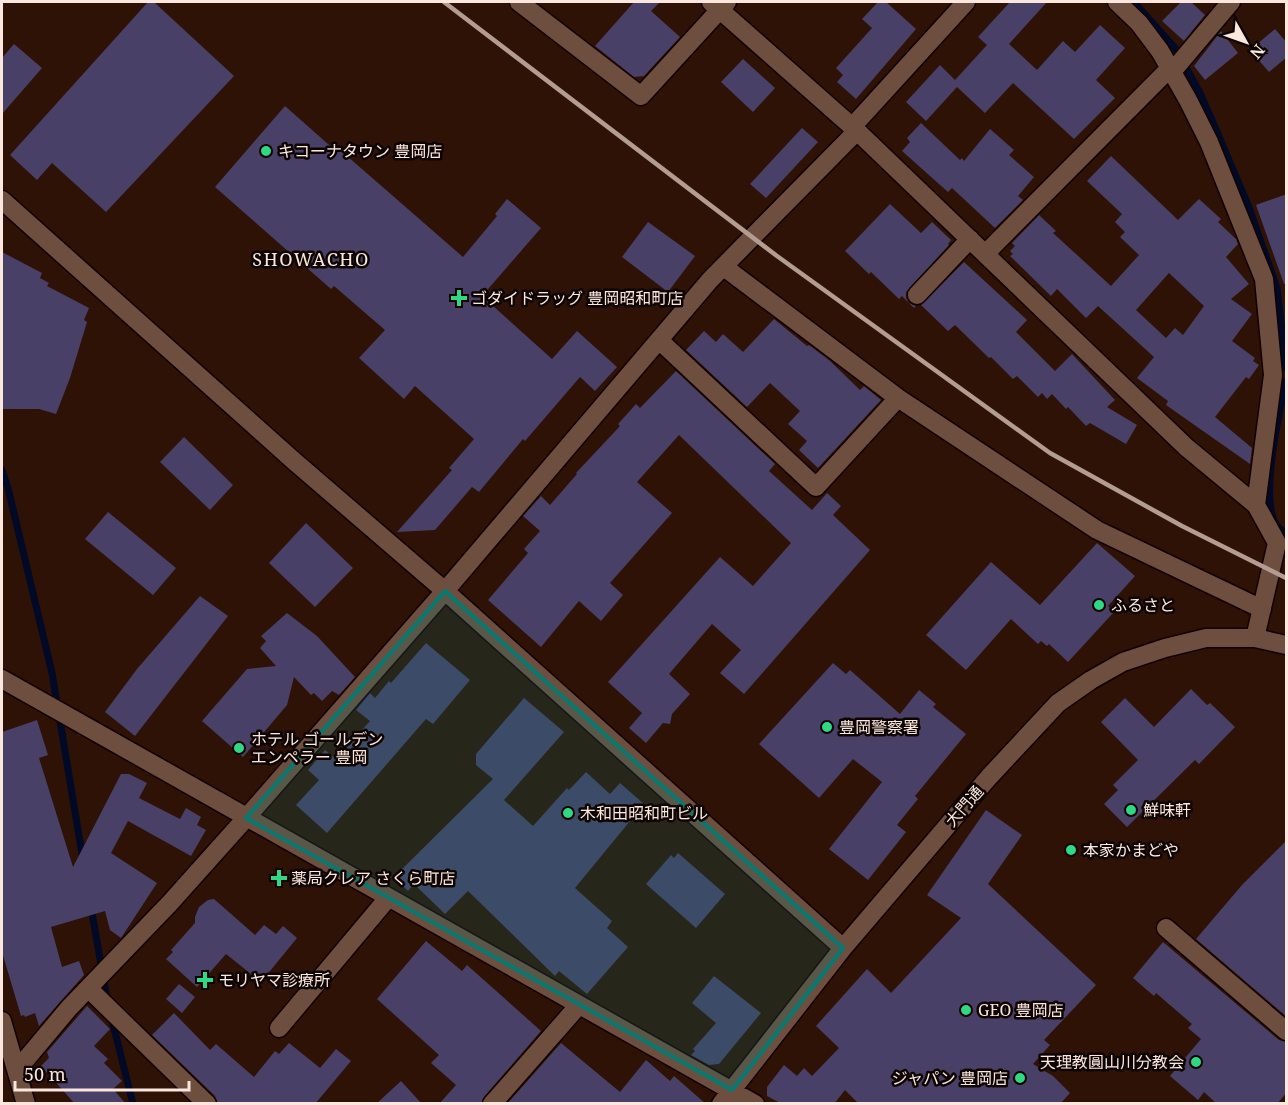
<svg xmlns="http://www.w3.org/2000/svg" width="1288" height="1105" font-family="'Noto Serif','Noto Sans JP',serif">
<rect width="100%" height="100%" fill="#2d1205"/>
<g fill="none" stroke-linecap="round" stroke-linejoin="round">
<!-- stream -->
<path stroke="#000926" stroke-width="7" d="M 1134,2 L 1175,48 L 1200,93 L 1217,132 L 1248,205 L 1277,288 L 1286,368
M 1286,381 C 1280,410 1257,506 1279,528 C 1281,530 1284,531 1286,533
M 2,470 L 8,488 L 52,673 L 83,860
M 91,907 L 107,999
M 111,1016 L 133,1104"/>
</g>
<!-- building -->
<path fill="#484067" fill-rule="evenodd" d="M 148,2 L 154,2 L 234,76 L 106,212 L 52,163 L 37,180 L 10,155 Z
M 634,2 L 660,2 L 651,11 L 680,37 L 644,76 L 634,77 L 595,46 Z
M 878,2 L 886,2 L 916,29 L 856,99 L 837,82 L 843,75 L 836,68 L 872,28 L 862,19 Z
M 1010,2 L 1047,2 L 1009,44 L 1037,70 L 1063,41 L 1075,52 L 1100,25 L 1125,48 L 1096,80 L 1115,98 L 1074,139 L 1013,83 L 985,113 L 957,87 L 926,121 L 906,102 L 940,65 L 955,80 L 987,45 L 978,37 Z
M 1181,2 L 1191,2 L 1205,15 L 1184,41 L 1162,21 Z
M 1275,29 L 1287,43 L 1287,57 L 1269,72 L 1250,50 Z
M 1221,31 L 1238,53 L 1205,80 L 1194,66 Z
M 14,44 L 42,68 L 2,114 L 2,58 Z
M 743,59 L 775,88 L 753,112 L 721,82 Z
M 285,106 L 337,152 L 339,149 L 463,257 L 497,216 L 495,214 L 507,199 L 541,228 L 482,296 L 552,359 L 577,331 L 617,367 L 595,391 L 580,377 L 525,441 L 523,439 L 479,492 L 472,487 L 435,530 L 397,532 L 452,470 L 449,468 L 474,439 L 415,386 L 404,399 L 359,358 L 385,330 L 334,286 L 331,289 L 215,187 Z
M 921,123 L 960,160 L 962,158 L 964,161 L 990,129 L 1014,150 L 1009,155 L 1034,177 L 1018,196 L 1023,200 L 995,228 L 952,188 L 948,192 L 902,151 L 910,142 L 907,138 Z
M 802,128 L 818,142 L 766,198 L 750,184 Z
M 1111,156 L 1178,220 L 1199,199 L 1221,219 L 1218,222 L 1236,239 L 1238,244 L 1226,257 L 1249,284 L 1231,299 L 1252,314 L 1232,341 L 1255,358 L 1253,361 L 1259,365 L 1249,379 L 1246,377 L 1215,417 L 1252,448 L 1250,464 L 1166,405 L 1168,401 L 1137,378 L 1154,357 L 1098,306 L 1086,318 L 1057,289 L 1051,296 L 1010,256 L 1013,254 L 1010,251 L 1015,246 L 1012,243 L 1039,215 L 1056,231 L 1053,233 L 1111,286 L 1139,255 L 1120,237 L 1125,232 L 1115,222 L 1122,214 L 1087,181 ZM 1169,273 L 1204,306 L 1183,335 L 1175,328 L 1166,338 L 1136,310 Z
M 1287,194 L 1287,283 L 1284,284 L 1256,205 Z
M 890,204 L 921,233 L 932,222 L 951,240 L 948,244 L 949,245 L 906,292 L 906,298 L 909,303 L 916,306 L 914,308 L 902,296 L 899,299 L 871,272 L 869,274 L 845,251 Z
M 648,222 L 695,256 L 668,292 L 622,257 Z
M 2,252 L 42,273 L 40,278 L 49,283 L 47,286 L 89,308 L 84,320 L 87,322 L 70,378 L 56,414 L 39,409 L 2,409 Z
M 964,262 L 1027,320 L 1016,332 L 1055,371 L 1072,354 L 1115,400 L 1107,407 L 1137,425 L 1126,444 L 1090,423 L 1086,426 L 1068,407 L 1066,409 L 1052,394 L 1047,399 L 1042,393 L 1038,397 L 1017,376 L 1013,379 L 991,357 L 989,358 L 955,325 L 948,331 L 921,305 Z
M 774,319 L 807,346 L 809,345 L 829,360 L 860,390 L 864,386 L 881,400 L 818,468 L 799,450 L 807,441 L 788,424 L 800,411 L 770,383 L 747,407 L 686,350 L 704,331 L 716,342 L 723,334 L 743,352 Z
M 676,371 L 775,464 L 769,471 L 812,510 L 827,493 L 841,506 L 833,515 L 870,550 L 744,694 L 720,673 L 741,650 L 712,624 L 669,674 L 690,694 L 672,714 L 670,724 L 663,723 L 646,743 L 629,728 L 642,713 L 608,682 L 720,557 L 753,586 L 791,543 L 679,435 L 637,482 L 672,513 L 610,583 L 623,595 L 601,621 L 579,601 L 541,647 L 488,600 L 528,553 L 524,549 L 540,531 L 523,516 L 541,496 L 550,505 L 577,474 L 576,473 L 620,426 L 618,424 L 636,404 L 640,408 Z
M 184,437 L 233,485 L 210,510 L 160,462 Z
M 108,512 L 176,568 L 153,595 L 85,539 Z
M 306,523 L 353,568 L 315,607 L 269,563 Z
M 1097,543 L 1135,576 L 1108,606 L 1114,612 L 1068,662 L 1049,644 L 1047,646 L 1041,641 L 1038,644 L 1011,619 L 966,670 L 926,635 L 991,562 L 1040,605 Z
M 200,596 L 228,616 L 135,736 L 105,712 L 137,669 Z
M 287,613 L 317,636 L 355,677 L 339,695 L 332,691 L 322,701 L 314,693 L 311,695 L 294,677 L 287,705 L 243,757 L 202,721 L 247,669 L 276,666 L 260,648 L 266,641 L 261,636 Z
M 426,643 L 470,680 L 433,724 L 426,719 L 327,833 L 296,805 L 319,780 L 308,770 L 325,750 L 336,759 L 370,721 L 356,710 L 370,693 L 375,698 L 389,681 L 391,683 Z
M 833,663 L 846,674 L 850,670 L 900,714 L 919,690 L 936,704 L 933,707 L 966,734 L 915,796 L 918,799 L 897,825 L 906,832 L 868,880 L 829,849 L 882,782 L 853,759 L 819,798 L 759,744 Z
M 1191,689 L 1207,705 L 1210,703 L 1235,727 L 1199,764 L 1195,760 L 1127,827 L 1104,804 L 1118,790 L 1113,785 L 1138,760 L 1101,722 L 1125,698 L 1154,727 Z
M 524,698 L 564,732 L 504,800 L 533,826 L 567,788 L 569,790 L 586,772 L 610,794 L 620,783 L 644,804 L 575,888 L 612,921 L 607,928 L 628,947 L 587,994 L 559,971 L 555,976 L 468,891 L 445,914 L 414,884 L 408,891 L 394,877 L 493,779 L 476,765 L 476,754 Z
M 37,720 L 48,755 L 39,758 L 73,867 L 121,774 L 129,774 L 147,783 L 139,798 L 180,819 L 186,808 L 201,817 L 197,825 L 206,830 L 191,856 L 128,821 L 111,853 L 157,883 L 121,938 L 110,930 L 105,911 L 51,927 L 62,967 L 79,961 L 84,975 L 39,1026 L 35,1013 L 25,1017 L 24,1015 L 21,1016 L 2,952 L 2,732 Z
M 986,810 L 1022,835 L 988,884 L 1096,985 L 1044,1040 L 1050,1045 L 1033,1064 L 1053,1076 L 1070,1093 L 1060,1104 L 859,1104 L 845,1090 L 834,1104 L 782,1104 L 767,1096 L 767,1087 L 784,1065 L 797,1076 L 804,1068 L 812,1076 L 839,1048 L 816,1026 L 867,969 L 891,993 L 961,918 L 927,895 Z
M 1287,840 L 1287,1017 L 1196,939 L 1242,885 Z
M 678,853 L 725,894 L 696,928 L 646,884 L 671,855 L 674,858 Z
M 214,899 L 255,935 L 264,925 L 276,934 L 283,926 L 297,938 L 261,982 L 226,954 L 197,987 L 166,959 L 173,952 L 171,950 L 195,923 L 195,917 L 199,907 L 208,900 Z
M 426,941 L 462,971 L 467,965 L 541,1031 L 484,1097 L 481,1104 L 439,1104 L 456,1085 L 431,1063 L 439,1055 L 377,999 Z
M 1163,942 L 1279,1040 L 1287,1042 L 1287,1092 L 1277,1104 L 1217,1104 L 1204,1092 L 1198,1100 L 1170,1076 L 1201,1039 L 1188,1028 L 1192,1024 L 1156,993 L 1154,996 L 1133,978 Z
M 714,976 L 761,1013 L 719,1064 L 709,1065 L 691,1055 L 695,1051 L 693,1049 L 716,1023 L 692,1003 Z
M 179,984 L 195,997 L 182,1013 L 166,999 Z
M 87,1006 L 110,1029 L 94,1046 L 108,1059 L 104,1063 L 122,1081 L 113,1089 L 126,1104 L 75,1104 L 41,1066 L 49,1058 L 47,1052 Z
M 174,1013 L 210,1050 L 216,1044 L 254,1077 L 275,1051 L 279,1054 L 289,1043 L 320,1068 L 336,1049 L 351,1061 L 315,1104 L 218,1104 L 215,1096 L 152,1035 Z
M 561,1043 L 620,1092 L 646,1060 L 670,1081 L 674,1076 L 706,1104 L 507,1104 Z
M 401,1081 L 422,1104 L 376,1104 Z"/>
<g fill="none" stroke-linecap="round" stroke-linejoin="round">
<!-- minor casing -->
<g stroke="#130100" stroke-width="21">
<path id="minor" d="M 519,2 L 641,96 L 727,2
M 711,2 L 857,131 L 1186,447 L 1256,505 L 1277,543 L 1255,638
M 1117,2 L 1139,23 L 1160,51 L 1188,100 L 1209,142 L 1264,279 L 1273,375 L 1256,505
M 1171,73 L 1231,2
M 852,127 L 966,2
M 2,200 L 294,461 L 445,591 L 843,948
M 985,254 L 1169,69
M 724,267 L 898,398 L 1097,530 L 1262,609
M 917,295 L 970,239
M 659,340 L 816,487 L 898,398
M 2,679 L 755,1104
M 1166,928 L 1286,1031
M 89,989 L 207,1104
M 2,1021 L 26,1104
M 279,1028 L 388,898
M 17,1070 L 69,1008 L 170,903 L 246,818 L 445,591 L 710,280 L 857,131
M 492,1104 L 579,1005
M 721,1104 L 843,948 L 989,777 L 1058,703 L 1091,680 L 1123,662 L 1165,648 L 1206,638 L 1255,638 L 1286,645"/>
</g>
<!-- minor -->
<use href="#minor" stroke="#6e4f3f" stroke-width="18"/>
<!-- rail -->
<path stroke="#b39c92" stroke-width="4.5" d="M 444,2 L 777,256 L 1050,453 L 1182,526 L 1286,578"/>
</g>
<!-- marked area -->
<path fill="#0f766e" fill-opacity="0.2" stroke="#0f766e" stroke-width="4.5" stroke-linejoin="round" d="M 445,591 L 843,948 L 732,1090 L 246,818 Z"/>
<!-- markers -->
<g fill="#2fd883" stroke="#0d0401" stroke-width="2">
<circle cx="266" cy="151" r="6"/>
<path d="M456 289h6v6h6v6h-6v6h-6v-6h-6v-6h6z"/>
<circle cx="1099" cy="605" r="6"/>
<circle cx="827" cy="727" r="6"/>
<circle cx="239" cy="748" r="6"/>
<circle cx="1131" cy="810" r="6"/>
<circle cx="568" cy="813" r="6"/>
<circle cx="1071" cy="850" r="6"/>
<path d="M276 869h6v6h6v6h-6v6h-6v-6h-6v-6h6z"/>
<path d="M202 971h6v6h6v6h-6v6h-6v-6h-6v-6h6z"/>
<circle cx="966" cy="1010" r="6"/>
<circle cx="1196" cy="1062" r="6"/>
<circle cx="1020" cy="1078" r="6"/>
</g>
<g text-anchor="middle" stroke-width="5" stroke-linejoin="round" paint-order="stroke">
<!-- poi labels -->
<g font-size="16" fill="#fbe7de" stroke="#0d0401" text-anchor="start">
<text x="278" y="157">キコーナタウン 豊岡店</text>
<text x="471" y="304">ゴダイドラッグ 豊岡昭和町店</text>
<text x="1111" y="611">ふるさと</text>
<text x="839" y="733">豊岡警察署</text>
<text x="251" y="745">ホテル ゴールデン<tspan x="251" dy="18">エンペラー 豊岡</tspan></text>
<text x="1143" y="816">鮮味軒</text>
<text x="580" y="819">木和田昭和町ビル</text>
<text x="1083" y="856">本家かまどや</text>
<text x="291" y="884">薬局クレア さくら町店</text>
<text x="218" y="986">モリヤマ診療所</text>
<text x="978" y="1016">GEO 豊岡店</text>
<text x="1184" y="1068" text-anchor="end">天理教圓山川分教会</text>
<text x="1008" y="1084" text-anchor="end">ジャパン 豊岡店</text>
</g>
<!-- street labels -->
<g font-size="16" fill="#fbe7de" stroke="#0d0401">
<text transform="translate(964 806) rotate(-49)" y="6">大門通</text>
</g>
<!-- neighbourhood labels -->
<g font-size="18" letter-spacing="1.5" fill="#fbe7de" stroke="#0d0401">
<text x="311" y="266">SHOWACHO</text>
</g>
</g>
<!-- border -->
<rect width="1288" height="1105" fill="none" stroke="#fbe7de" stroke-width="6"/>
<!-- north arrow -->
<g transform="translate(1246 42) rotate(130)" stroke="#0d0401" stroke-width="4.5" paint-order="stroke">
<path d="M0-4.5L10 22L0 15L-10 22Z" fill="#fbe7de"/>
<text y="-9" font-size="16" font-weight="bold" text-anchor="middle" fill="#fbe7de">N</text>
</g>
<!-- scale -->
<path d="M15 1081v9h174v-9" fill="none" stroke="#fbe7de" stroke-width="3"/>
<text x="24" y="1081" font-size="18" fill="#fbe7de" stroke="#0d0401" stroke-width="4.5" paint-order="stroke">50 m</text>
</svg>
